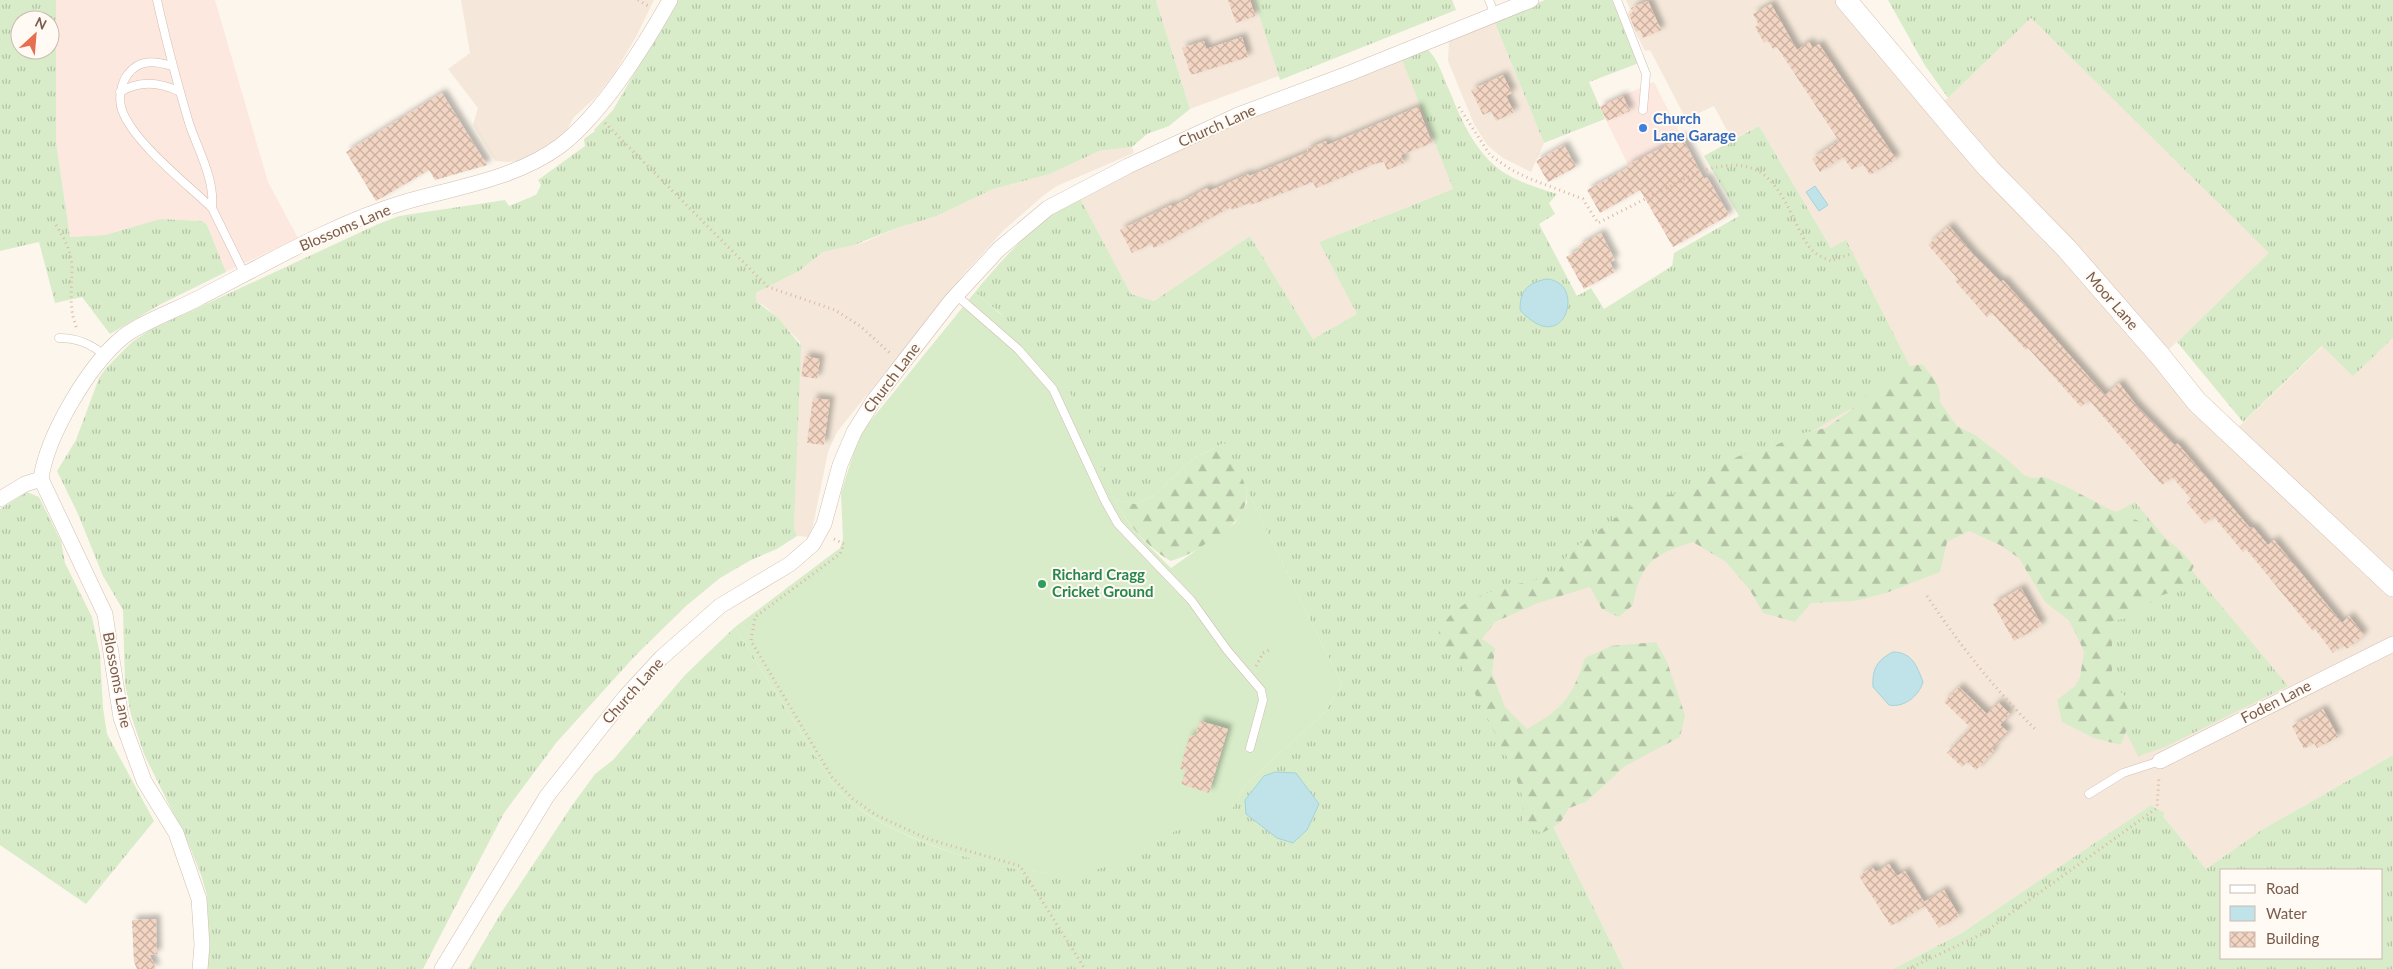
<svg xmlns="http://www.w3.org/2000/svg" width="2393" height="969" font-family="Lato,sans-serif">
<defs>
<pattern id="grass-tufts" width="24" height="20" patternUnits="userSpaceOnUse" patternTransform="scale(1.25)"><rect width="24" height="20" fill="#d8ecc9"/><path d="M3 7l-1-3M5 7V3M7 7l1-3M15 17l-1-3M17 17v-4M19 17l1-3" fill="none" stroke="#b4c2a5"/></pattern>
<pattern id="forest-firs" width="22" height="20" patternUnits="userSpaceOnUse" patternTransform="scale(1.25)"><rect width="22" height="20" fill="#d8ecc9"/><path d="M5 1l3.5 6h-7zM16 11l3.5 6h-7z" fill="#b4c2a5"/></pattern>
<pattern id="building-cross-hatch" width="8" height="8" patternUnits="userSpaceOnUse" patternTransform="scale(1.25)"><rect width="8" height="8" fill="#f3d5c3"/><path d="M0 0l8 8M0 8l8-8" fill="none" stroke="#cab0a1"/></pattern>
<filter id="shadow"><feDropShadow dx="4.5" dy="-4.5" stdDeviation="2.5" flood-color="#0004"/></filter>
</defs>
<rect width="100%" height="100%" fill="#fdf6ec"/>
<!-- residential -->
<path fill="#f5e8da" d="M 461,0 L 654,0 L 636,37 L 614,74 L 596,97 L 574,117 L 567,130 L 560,137 L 527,157 L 517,161 L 508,162 L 495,161 L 473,125 L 478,108 L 448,69 L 470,53 Z
M 1156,0 L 1254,0 L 1279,76 L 1190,109 Z
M 1626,0 L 1846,0 L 1935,106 L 1948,98 L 2031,18 L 2270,253 L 2161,357 L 2231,434 L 2323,346 L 2353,375 L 2393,338 L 2393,755 L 2263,829 L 2206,869 L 2163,816 L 2165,813 L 2151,805 L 1960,934 L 1893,969 L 1624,969 L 1457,633 L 1913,372 L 1846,241 L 1831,248 L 1759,126 L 1732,140 L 1714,106 L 1686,119 L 1650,50 L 1645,51 L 1627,15 L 1630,9 Z
M 1494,21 L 1544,143 L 1531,172 L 1503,158 L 1487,145 L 1474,124 L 1448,61 L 1449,40 Z
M 1400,53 L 1453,189 L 1319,242 L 1358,314 L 1313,339 L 1250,236 L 1154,301 L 1131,294 L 1077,193 L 1128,166 Z
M 1132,147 L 1134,153 L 1057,186 L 1044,195 L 1004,230 L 964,274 L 837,432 L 828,452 L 813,526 L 808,537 L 797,536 L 794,528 L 800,342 L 767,308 L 756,301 L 756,293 L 799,271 L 823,252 L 865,242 L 897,228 L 937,216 L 993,189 L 1050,174 L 1099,151 Z"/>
<!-- commercial -->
<path fill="#fde8e0" d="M 56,0 L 215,0 L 268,182 L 298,238 L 226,272 L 207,225 L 202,221 L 160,219 L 105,235 L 70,237 L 56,142 Z
M 1654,82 L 1694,161 L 1640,189 L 1599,106 Z"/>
<!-- grass -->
<path fill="url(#grass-tufts)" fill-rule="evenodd" d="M 0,0 L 56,0 L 56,142 L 70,237 L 105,235 L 160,219 L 202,221 L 207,225 L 226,272 L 161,304 L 110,334 L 82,297 L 55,303 L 39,242 L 0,251 ZM 20,20 L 50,20 L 50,50 L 20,50 Z
M 677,0 L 1156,0 L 1190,109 L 1169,126 L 1147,134 L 1132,147 L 1099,151 L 1050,174 L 993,189 L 937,216 L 897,228 L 854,245 L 823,252 L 799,271 L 756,293 L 756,301 L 778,318 L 801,346 L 794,528 L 797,536 L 777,549 L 751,560 L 720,578 L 686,606 L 634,657 L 556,743 L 504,813 L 423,969 L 208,969 L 207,895 L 201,875 L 189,845 L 144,754 L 131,715 L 125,684 L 123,610 L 103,576 L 78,514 L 57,471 L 76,440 L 99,378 L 106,368 L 132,342 L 150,330 L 376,225 L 399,216 L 505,200 L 509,206 L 536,195 L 541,185 L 538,180 L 585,146 L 584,139 L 595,131 L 594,130 L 613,110 Z
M 1254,0 L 1452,0 L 1456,10 L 1280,80 Z
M 1545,0 L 1612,0 L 1639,63 L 1589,82 L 1605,119 L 1544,143 L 1494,21 Z
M 1888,0 L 2393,0 L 2393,338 L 2353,376 L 2322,346 L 2243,422 L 2177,342 L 2269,253 L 2031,18 L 1948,98 L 1924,64 Z
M 1426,48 C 1439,59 1443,78 1450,92 C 1461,120 1477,155 1503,172 C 1520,183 1539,188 1557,194 L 1549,203 L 1555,214 L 1539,224 L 1577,296 L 1591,288 L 1604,309 L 1672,266 L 1674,253 L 1739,216 L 1704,156 L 1759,126 L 1831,248 L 1846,240 L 1913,372 L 1734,477 L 1457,633 L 1624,969 L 468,969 L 501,913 L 571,807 L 595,774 L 613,760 L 685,675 L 735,627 L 833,784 C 838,790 843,796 849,801 C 896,842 1028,884 1089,871 C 1100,869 1111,861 1121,857 C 1147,844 1173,832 1200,819 C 1224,818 1236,809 1244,786 L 1325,712 L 1342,685 L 1224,443 L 1194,458 L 1152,497 L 1135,504 L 1115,500 L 1104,475 L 1001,314 L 975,292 C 1007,254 1035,221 1080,198 L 1131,294 L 1154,301 L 1250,236 L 1313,339 L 1357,314 L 1319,242 L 1453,189 L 1401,57 Z
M 27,492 L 39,497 L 61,541 L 65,563 L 92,617 L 100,654 L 103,708 L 107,734 L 154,821 L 86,904 L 0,845 L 0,509 Z
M 2135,502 L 2288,686 L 2165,747 L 2138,756 L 2035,554 Z
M 2393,755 L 2393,969 L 1893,969 L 1960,934 L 2151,805 L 2165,813 L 2163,816 L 2206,869 L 2263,829 ZM 2382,870 L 2382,958 L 2222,958 L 2222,870 Z"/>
<!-- forest -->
<path fill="url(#forest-firs)" d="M 1922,364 C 1932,376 1942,385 1940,402 L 1957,426 L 1975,435 L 2008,460 L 2024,475 L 2032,478 L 2044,477 L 2063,485 L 2109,509 L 2151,526 L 2183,553 L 2194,566 L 2182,589 L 2159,596 L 2133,617 L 2112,621 L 2112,684 L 2128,699 L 2127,729 L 2121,745 L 2094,738 L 2062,722 L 2057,700 L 2075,686 L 2080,677 L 2084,652 L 2072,623 L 2045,602 L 2019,558 L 2000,545 L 1969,531 L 1947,542 L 1940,572 L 1886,593 L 1854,601 L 1811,603 L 1795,622 L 1763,613 L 1750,590 L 1726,562 L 1693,542 C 1654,554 1640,563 1633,605 L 1619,617 L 1602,609 L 1590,587 L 1538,603 L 1495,622 L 1482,639 L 1495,648 L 1492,673 L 1505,707 L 1527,729 C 1563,709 1572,697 1585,658 L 1611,646 L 1656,642 L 1667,662 L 1685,715 L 1680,737 L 1625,766 L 1586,802 L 1569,808 L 1560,823 L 1542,833 L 1523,824 L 1522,795 L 1512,767 L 1458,660 L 1443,650 L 1437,638 C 1450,592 1518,586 1557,574 L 1570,551 L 1635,504 L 1668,495 L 1695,491 L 1723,464 L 1739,456 L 1769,448 L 1803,433 L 1826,428 L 1847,413 L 1897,369 Z
M 1224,443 C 1231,457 1242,473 1246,489 C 1254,522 1197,553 1171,561 C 1150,550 1125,522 1115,500 L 1135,504 L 1152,497 L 1194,458 Z"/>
<!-- pitch -->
<path fill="#d8ecc9" d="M 975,292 C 1011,323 1050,356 1073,398 C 1092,431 1100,470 1117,504 C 1129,528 1152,549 1171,568 L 1235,523 L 1247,503 L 1246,488 L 1342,685 L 1325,712 L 1244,786 C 1228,829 1217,810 1184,827 C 1154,841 1124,862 1092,871 C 1032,886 895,841 849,801 C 843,796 838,790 833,784 L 735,627 L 840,548 L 843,539 L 841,493 L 859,435 Z"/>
<!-- water -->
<path fill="#bfe3e8" stroke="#a5d3da" d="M 1815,186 L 1828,205 L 1819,211 L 1806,192 Z
M 1546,279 C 1549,279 1554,280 1557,282 C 1582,294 1562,356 1520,310 C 1520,290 1527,284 1546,279 Z
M 1893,652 C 1912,652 1917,666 1923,682 C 1919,696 1904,708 1889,705 L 1873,687 C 1872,669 1877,660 1893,652 Z
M 1275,772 L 1296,773 L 1319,804 L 1307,830 L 1293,843 L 1277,838 L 1246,814 L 1245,800 L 1264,776 Z"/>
<!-- building -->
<path fill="url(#building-cross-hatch)" filter="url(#shadow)" d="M 1228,0 L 1250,0 L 1255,16 L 1236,23 Z
M 1648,1 L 1661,30 L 1643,38 L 1640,30 L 1636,32 L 1629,14 L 1633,12 L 1631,8 Z
M 1771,4 L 1797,50 L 1809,42 L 1813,48 L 1819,44 L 1896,159 L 1870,175 L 1862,163 L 1852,170 L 1843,157 L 1820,172 L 1812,159 L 1839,141 L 1777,47 L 1773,49 L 1768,41 L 1764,43 L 1755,27 L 1759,25 L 1753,14 Z
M 1242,37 L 1248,57 L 1191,75 L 1182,48 L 1204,41 L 1206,49 Z
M 1503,75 L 1512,93 L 1506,96 L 1514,112 L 1496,121 L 1491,111 L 1483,115 L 1471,90 Z
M 442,93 L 487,165 L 435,180 L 429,170 L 376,201 L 346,152 Z
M 1623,96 L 1630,111 L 1607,121 L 1600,107 Z
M 1418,107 L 1432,143 L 1401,155 L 1404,163 L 1387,170 L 1384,162 L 1374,164 L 1316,188 L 1313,182 L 1250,205 L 1249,203 L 1232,210 L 1231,207 L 1154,248 L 1151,244 L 1132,253 L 1120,230 L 1171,205 L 1172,207 L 1207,188 L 1209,191 L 1248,174 L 1249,176 L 1308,152 L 1307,149 L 1326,141 L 1327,145 Z
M 1682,137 L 1704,179 L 1707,177 L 1729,215 L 1673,247 L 1640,190 L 1600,213 L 1587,190 L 1629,167 L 1628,165 Z
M 1564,145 L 1576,167 L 1548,182 L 1536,161 Z
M 1949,226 L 1973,254 L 2001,282 L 2003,280 L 2105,395 L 2119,383 L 2136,405 L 2175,445 L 2177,443 L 2250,528 L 2253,527 L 2268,545 L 2274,540 L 2342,623 L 2349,616 L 2364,635 L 2347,649 L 2343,645 L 2333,653 L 2315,629 L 2313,631 L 2246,549 L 2243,552 L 2213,516 L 2205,524 L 2187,503 L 2191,499 L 2172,477 L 2162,485 L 2089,400 L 2081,407 L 2028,348 L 2026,350 L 1992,313 L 1987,317 L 1955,281 L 1958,279 L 1928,245 Z
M 1601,233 L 1615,260 L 1610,262 L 1615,272 L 1584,289 L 1566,257 L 1580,249 L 1578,246 Z
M 805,356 L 820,359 L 817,379 L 801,376 Z
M 813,398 L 830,400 L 824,445 L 807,443 Z
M 2021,588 L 2042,625 L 2014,641 L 1993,604 Z
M 1959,687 L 1987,714 L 1998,702 L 2010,714 L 2000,725 L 2008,732 L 1992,749 L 1994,751 L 1976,770 L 1967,762 L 1962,767 L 1947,753 L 1971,728 L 1944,702 Z
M 2323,709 L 2338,737 L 2317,748 L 2314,743 L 2304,749 L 2292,726 Z
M 1200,721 L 1228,729 L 1209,793 L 1181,784 L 1186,771 L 1180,769 L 1190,735 L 1195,736 Z
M 1889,864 L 1897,876 L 1905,871 L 1924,902 L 1944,890 L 1959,916 L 1939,928 L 1925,906 L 1891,926 L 1859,876 L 1872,867 L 1876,872 Z
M 156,919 L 157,954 L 150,955 L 156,969 L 137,969 L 134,962 L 132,920 Z"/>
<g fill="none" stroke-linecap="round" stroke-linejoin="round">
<!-- lane casing -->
<g stroke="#d1beb0" stroke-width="9">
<path id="lane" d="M 157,0 C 166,41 177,82 189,123 C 198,150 215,179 212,208 L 245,275
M 1489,0 L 1495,15
M 1617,0 L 1646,74 L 1643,110
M 172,66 C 155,61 139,59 128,74 C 121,83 118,99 122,110 C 134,143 186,183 212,208
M 120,92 C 140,80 160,82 180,92
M 956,295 L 1018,349 L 1053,389 L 1105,501 L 1118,524 L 1191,600 L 1227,650 L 1261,690 L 1263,700 L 1250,748
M 59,338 C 78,338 90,344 105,355
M 2089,794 L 2123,773 L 2160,761"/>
</g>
<!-- street casing -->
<g stroke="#d1beb0" stroke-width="16">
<path id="street" d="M 0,499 L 25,484 L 41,479
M 2160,761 L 2393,644
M 200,969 L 202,945 L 199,899 L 176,833 L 144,781 L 121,718 L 105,614 L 41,479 C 47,435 89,365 123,337 C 138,324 178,309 197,299 C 264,265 332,224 405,202 C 457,187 515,179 560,146 C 602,114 644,46 670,0
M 442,969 L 547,796 L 625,697 L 661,658 L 720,606 L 790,564 L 813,544 L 824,524 L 840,465 L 854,432 L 874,400 L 951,301 L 999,249 L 1048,208 L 1128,166 L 1238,115 L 1350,73 L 1531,0"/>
</g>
<!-- secondary casing -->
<g stroke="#d6c0b0" stroke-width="22">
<path id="secondary" d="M 1846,0 L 1956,131 L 1989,169 L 2067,249 L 2161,357 L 2197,402 L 2393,586"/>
</g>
<!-- path -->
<path stroke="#d9b8a5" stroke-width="3" stroke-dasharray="1 4" stroke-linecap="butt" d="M 638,0 L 648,6
M 1459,107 L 1490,155 L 1510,169 L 1528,178 L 1583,199 L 1598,223 L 1698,172 C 1752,155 1771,170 1794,219 C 1800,231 1806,247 1817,254 C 1821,257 1827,259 1831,261 L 1853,253
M 605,123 L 768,287 L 835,310 L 860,326 L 890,353
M 56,225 C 64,238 71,251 72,266 C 72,289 68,307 77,329
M 834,539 L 844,544 L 840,554 L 755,617 L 751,641 L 832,777 L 853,799 L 876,815 L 928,839 L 1020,866 L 1085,969
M 1927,596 C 1959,644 1995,690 2036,730
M 1256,666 L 1263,653 L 1271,649
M 1908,969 L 1982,934 L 2157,808 L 2159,776"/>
<!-- lane -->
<use href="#lane" stroke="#fff" stroke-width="8"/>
<!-- street -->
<use href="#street" stroke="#fff" stroke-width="15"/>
<!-- secondary -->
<use href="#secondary" stroke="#fff" stroke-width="21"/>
</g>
<!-- markers -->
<circle fill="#3f7fe0" stroke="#fffaf3" stroke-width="2" cx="1643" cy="128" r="5"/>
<circle fill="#2e9e5b" stroke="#fffaf3" stroke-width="2" cx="1042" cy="584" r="5"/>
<g text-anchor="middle" stroke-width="4" stroke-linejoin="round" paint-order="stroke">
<!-- shop labels -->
<g font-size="15" font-weight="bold" fill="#366cbe" stroke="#fffaf3" text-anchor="start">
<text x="1653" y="124">Church<tspan x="1653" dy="17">Lane Garage</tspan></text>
</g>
<!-- street labels -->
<g font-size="15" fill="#7a5c4d" stroke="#fffaf3">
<text transform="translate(1217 126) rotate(-24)" y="5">Church Lane</text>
<text transform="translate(345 228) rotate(-23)" y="5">Blossoms Lane</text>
<text transform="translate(2112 301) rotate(49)" y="5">Moor Lane</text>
<text transform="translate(892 378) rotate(-53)" y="5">Church Lane</text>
<text transform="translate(117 680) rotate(79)" y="5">Blossoms Lane</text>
<text transform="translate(633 691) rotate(-48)" y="5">Church Lane</text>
<text transform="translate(2276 702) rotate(-27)" y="5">Foden Lane</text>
</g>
<!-- leisure labels -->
<g font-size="15" font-weight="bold" fill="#27864d" stroke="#fffaf3" text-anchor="start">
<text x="1052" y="580">Richard Cragg<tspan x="1052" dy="17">Cricket Ground</tspan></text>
</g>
</g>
<!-- legend -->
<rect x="2220" y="869" width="162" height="90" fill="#fffaf3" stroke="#cabbb1"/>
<rect x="2230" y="885" width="25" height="8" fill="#ffffff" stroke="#cabbb1"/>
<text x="2266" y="894" font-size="15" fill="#7a5c4d">Road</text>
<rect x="2230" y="906" width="25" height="15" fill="#bfe3e8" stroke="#cabbb1"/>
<text x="2266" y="919" font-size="15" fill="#7a5c4d">Water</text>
<rect x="2230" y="932" width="25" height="15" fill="url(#building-cross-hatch)" stroke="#cabbb1"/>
<text x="2266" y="944" font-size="15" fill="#7a5c4d">Building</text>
<!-- north arrow -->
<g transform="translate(35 35) rotate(26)"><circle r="24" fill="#fffaf3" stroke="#cabbb1"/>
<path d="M0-4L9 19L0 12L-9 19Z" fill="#e76f51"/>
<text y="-8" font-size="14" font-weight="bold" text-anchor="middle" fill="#7a5c4d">N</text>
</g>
</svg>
